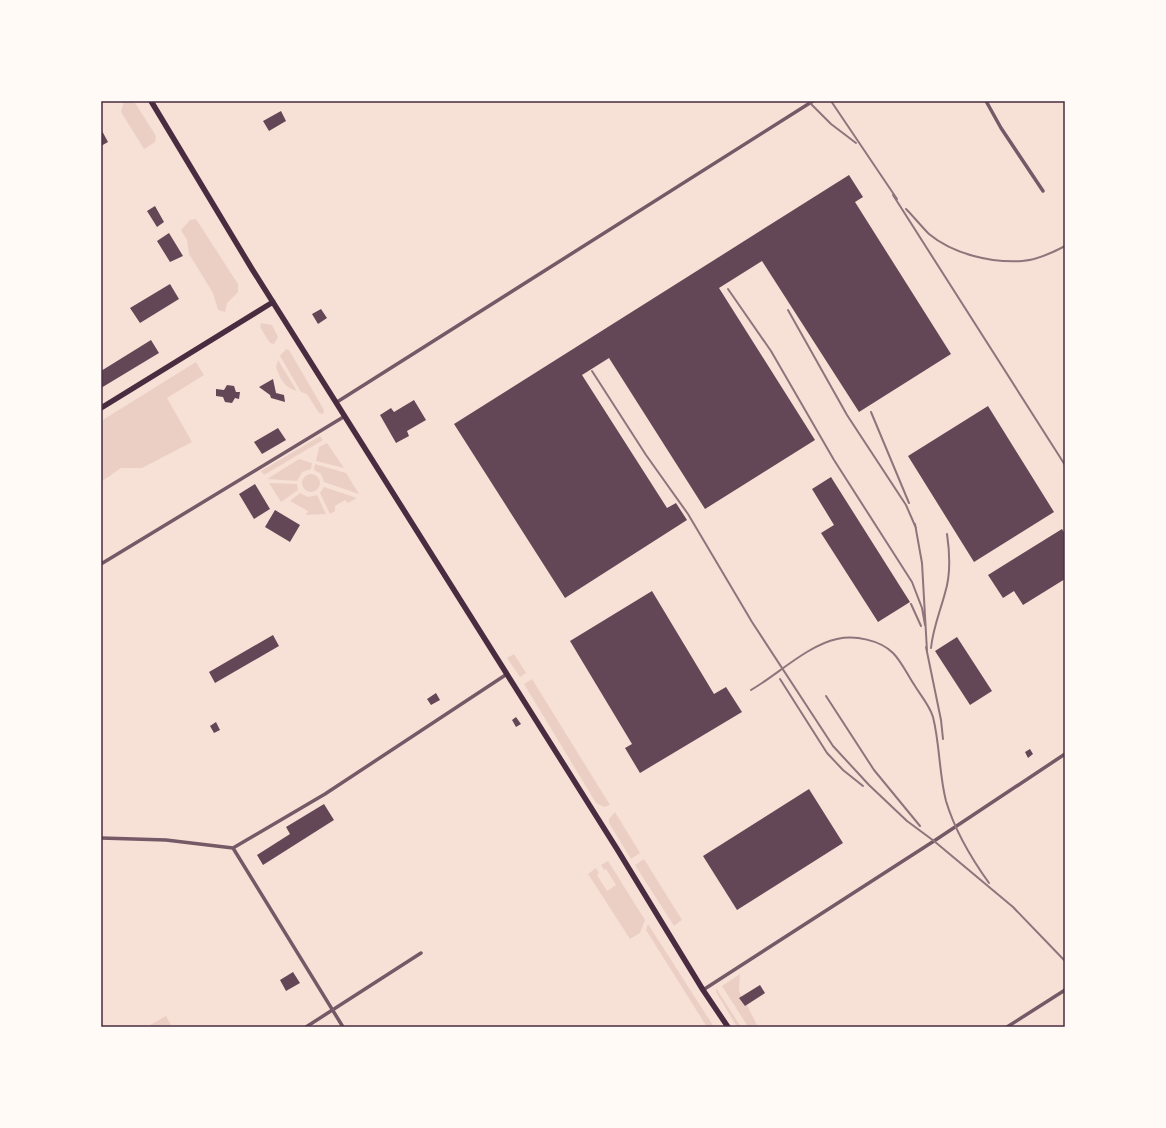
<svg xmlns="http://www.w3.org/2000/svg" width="1166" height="1128" font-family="'Golos Text',sans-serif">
<rect width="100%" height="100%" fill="#f7e1d7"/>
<!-- green -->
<path fill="#ebcfc5" d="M 124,101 L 134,101 L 156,136 L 155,142 L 144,149 L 121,112 Z
M 196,219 L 238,284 L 238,292 L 227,303 L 225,312 L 218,310 L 213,293 L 189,254 L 187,240 L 181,230 L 190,220 Z
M 261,323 L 272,325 L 278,337 L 274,344 L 270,343 L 260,327 Z
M 286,349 L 289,350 L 324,410 L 323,414 L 319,413 L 307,394 L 301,392 L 280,356 Z
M 278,360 L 297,391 C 284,388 280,378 276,367 Z
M 196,362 L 204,375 L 167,398 L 192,442 L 142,468 L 121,468 L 101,482 L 101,421 Z
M 320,436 L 323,440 L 264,475 L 261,471 Z
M 327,443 L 344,468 L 316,461 L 319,447 Z
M 299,459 L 312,463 L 311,469 L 302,472 L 297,481 L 267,479 Z
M 315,464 L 346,473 L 359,494 L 324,482 L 321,474 L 314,470 Z
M302 483a9 9 0 1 1 18 0a9 9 0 1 1-18 0Z
M 269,483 L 297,484 L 298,490 L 281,502 Z
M 324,487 L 357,498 L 348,503 L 345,500 L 335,506 L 335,511 L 330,514 L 320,493 Z
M 300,493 L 308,497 L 317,495 L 326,514 L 306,515 L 308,511 L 290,501 Z
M 514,654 L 526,673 L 520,677 L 507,658 Z
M 532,679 L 610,805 L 604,807 L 596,803 L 524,684 Z
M 615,812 L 640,853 L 631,859 L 609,823 L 609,819 Z
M 644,859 L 682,920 L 674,926 L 635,865 Z
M 608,861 L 645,920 L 640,933 L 630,939 L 588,874 L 596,868 L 599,873 L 597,875 L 607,891 L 616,885 L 606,869 L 604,870 L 601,865 Z
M 648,924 L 714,1027 L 707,1027 L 646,930 Z
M 740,974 L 739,991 L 742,997 L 740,998 L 745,1006 L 747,1005 L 757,1025 L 747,1025 L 722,986 Z
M 716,988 L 741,1027 L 737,1027 L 716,992 Z
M 166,1016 L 171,1025 L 151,1027 L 150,1025 Z"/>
<!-- building -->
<path fill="#644757" d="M 281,111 L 286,121 L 269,131 L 263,121 Z
M 101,129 L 108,142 L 101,146 Z
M 849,175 L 863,197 L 855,202 L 951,354 L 859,412 L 762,261 L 719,288 L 815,440 L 705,509 L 609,358 L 590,370 L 582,375 L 667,508 L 676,503 L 687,520 L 565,598 L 454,424 Z
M 155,206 L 164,222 L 157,227 L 147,211 Z
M 169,233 L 183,256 L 170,262 L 157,241 Z
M 170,284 L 179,299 L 140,323 L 130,308 Z
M 321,309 L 327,318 L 318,324 L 312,314 Z
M 151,340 L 159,353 L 101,388 L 101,371 Z
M 273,379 L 276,393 L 284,395 L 285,402 L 271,398 L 270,395 L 259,387 Z
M 227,385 L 234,386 L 236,392 L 240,392 L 239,399 L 235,398 L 232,403 L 225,402 L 223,397 L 216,396 L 216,389 L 224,390 Z
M 414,400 L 426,420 L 407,431 L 409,436 L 396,443 L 380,415 L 391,408 L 394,412 Z
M 988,406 L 1054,512 L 974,562 L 908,456 Z
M 278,428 L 286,440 L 262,454 L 254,442 Z
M 831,477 L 910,602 L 878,622 L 821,533 L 834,525 L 812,489 Z
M 255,484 L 270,509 L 254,519 L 239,494 Z
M 275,510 L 300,525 L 290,542 L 265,527 Z
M 1062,529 L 1065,534 L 1065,579 L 1023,605 L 1014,591 L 1003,598 L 988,575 Z
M 652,591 L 714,694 L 726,687 L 742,712 L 640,773 L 625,748 L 632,744 L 570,641 Z
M 273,635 L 279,646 L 215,683 L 209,672 Z
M 957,637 L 992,691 L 970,705 L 935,651 Z
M 436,693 L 440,700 L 431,705 L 427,699 Z
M 516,717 L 521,724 L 516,727 L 512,720 Z
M 216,722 L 220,730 L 214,733 L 210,726 Z
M 1030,749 L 1033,754 L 1028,758 L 1025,752 Z
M 809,789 L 843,843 L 737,910 L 703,856 Z
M 324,804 L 334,820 L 263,865 L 257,855 L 290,834 L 286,827 Z
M 293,972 L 300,983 L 286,991 L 280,980 Z
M 760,985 L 765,993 L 745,1006 L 739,998 Z"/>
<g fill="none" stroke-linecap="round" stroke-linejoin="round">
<!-- minor -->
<path stroke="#755966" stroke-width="3.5" d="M 986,101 L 1001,128 L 1043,191
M 337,402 L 813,101
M 101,564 L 345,416
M 101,838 L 166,840 L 233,848 L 343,1027
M 233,848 L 325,794 L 507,674
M 703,990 L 934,841 L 1065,754
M 306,1027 L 421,953
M 1007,1027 L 1065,990"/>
<!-- primary -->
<path stroke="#4a2c40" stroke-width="5.5" d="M 151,101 L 252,269 L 617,849 L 703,990 L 728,1027
M 101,408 L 273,302"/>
<!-- rail -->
<path stroke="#8f747c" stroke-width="2" d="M 808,101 L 831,124 L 856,143
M 831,101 L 897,199
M 893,195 L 1065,465
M 906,209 C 914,217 921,226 929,234 C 953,254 991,263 1022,261 C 1037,260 1052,253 1065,246
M 728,289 L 771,351 L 834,460 L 912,582 L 922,608 L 925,625
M 788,310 L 847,415 L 906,505 L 916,528
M 592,371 L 646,455 L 688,514 L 752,622 L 833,746 L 869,785 L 907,821 L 934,841 L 1013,907 L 1065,961
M 871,412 L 909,503
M 915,524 L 922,563 L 927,651
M 911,604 L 921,626
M 926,647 L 941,720 L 943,739
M 931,648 C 933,628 940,612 945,593 C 951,574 950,554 947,534
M 780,679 L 827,753 L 843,770 L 863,786
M 751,690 C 777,675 808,645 837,639 C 855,635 880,640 893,653 C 902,662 908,676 915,686 C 921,696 930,706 933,717 C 940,745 939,774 946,801 C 955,831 971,858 989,883
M 826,696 L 874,770 L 920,826"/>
</g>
<!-- border -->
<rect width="1166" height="1128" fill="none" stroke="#fffaf5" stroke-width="204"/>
<rect x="102" y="102" width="962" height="924" fill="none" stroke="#4a2c40" stroke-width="1.5"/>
</svg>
